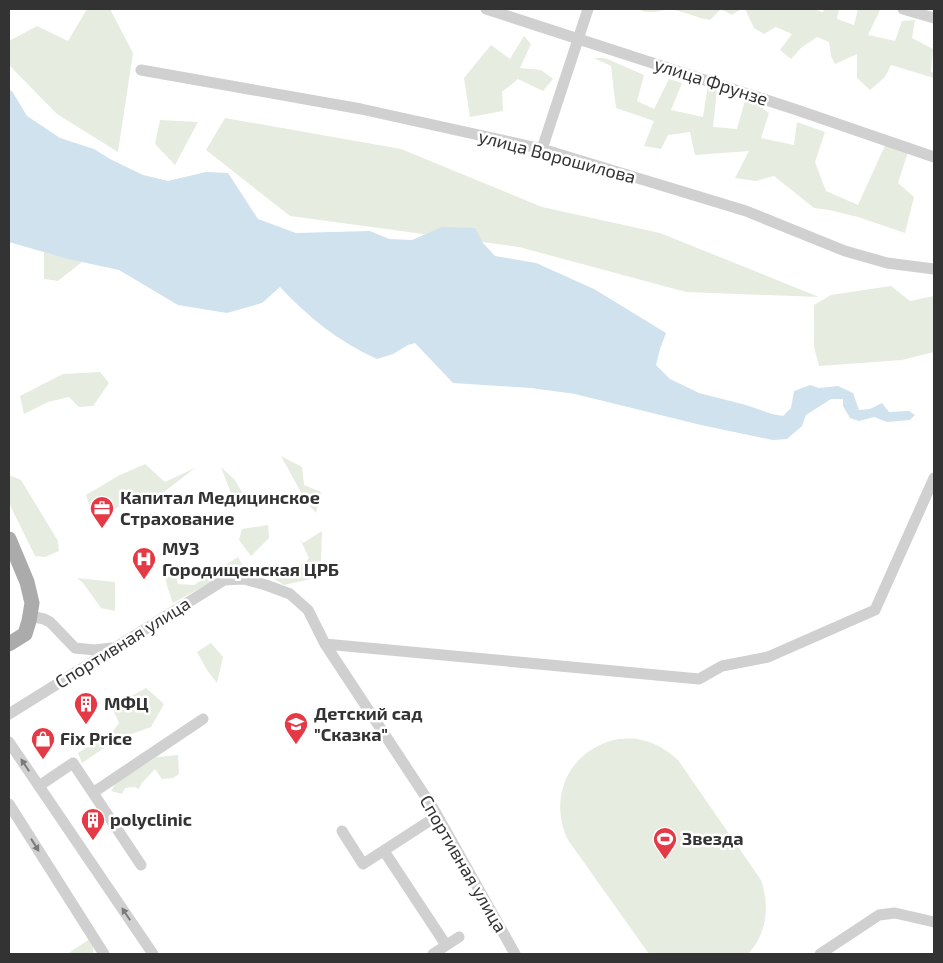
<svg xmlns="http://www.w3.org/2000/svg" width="943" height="963" font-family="'Exo 2',sans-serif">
<rect width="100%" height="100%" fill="#fff"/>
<!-- green -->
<path fill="#e6ecdf" d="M 87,9 L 110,9 L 133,53 L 118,152 L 57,114 L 9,65 L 9,41 L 37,26 L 68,41 Z
M 638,9 L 741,9 L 732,15 L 721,9 L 710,20 C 697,18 686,12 674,10 C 661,8 651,16 638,9 Z
M 745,9 L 813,9 L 823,12 L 824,9 L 839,9 L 837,19 L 854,25 L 858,9 L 878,9 L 880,10 L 868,35 L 895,41 L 902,21 L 915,20 L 912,38 L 933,49 L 931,72 L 934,73 L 934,78 L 891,65 L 885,77 L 870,90 L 857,78 L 857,54 L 835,64 L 831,56 L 829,42 L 817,37 L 801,48 L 791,59 L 780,50 L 792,34 L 776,27 L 764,34 L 754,28 Z
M 524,36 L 531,44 L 520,68 L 541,70 L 553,79 L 543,91 L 518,79 L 502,92 L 503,111 L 470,117 L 464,78 L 491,45 L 510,59 Z
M 594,58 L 605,58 L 644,75 L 637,101 L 654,109 L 669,79 L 682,83 L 671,110 L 703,117 L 708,85 L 717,89 L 713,127 L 737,129 L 746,97 L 769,113 L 761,138 L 794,145 L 797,122 L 825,132 L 815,162 L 826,191 L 858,205 L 887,141 L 908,152 L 898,183 L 914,197 L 905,233 L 858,217 L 829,210 L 814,208 L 774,176 L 756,181 L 735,178 L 749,151 L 695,155 L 690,132 L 668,135 L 661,149 L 644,146 L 654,121 L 616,108 L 611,66 Z
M 225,118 L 401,149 L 542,207 L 660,233 L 819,297 L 686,292 L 519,247 L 290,216 L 206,150 Z
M 160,120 L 198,122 L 175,165 L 155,144 Z
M 44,252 L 82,262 L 58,281 L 44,279 Z
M 891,286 L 910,301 L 934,296 L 934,352 L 902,360 L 819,366 L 814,347 L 814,305 L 831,295 Z
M 100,372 L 109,383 L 93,406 L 79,407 L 69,397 L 48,402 L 24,414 L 20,396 L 63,374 Z
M 281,456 L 302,467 L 304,485 L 321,492 L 316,513 L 307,503 Z
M 145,464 L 165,482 L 195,468 L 160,495 L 131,500 L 99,518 L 90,507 L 86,495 L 118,476 Z
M 221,467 L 235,480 L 244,496 L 236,506 Z
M 11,476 L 21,480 L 58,541 L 59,551 L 45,557 L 35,556 L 9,503 L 9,477 Z
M 268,525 L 269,538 L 251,556 L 239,540 L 242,529 Z
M 322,531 L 321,561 L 316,578 L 284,585 L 273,578 L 297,570 L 309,558 L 300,539 L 303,543 Z
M 238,557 L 242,565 L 173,603 L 168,589 L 162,564 L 173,563 L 178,584 L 194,585 Z
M 77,578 L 115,582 L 115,611 L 101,608 L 83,583 Z
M 211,643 L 223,657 L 217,683 L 207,670 L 197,652 Z
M 146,688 L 164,704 L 151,727 L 117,739 L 82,763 L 78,753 L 114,730 L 119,723 L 112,707 Z
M 619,739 C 642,736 661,744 678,760 L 761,880 C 770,906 767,934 748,954 L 649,954 L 568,840 C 547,796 570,748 619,739 Z
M 178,755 L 179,774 L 173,778 L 162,779 L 155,769 L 141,784 L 139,789 L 134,787 L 125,788 L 122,794 L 111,791 L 116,783 L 157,757 Z
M 93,937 L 93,954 L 67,954 Z"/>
<!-- water -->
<path fill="#cfe2ee" d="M 9,90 L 12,91 L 27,116 L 60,138 L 94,149 L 110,159 L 143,175 L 168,181 L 206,172 L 228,173 L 258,219 L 296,233 L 370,231 L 389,239 L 412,240 L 442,227 L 475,228 L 483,243 L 495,256 L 536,263 L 594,289 L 666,333 L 660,349 L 656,365 L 670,379 L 699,393 L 746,405 L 772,414 L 783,416 L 791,408 L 794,391 L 810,385 L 819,388 L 838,386 L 853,393 L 859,410 L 870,409 L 882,403 L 889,412 L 909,411 L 915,415 L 910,420 L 887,422 L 874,417 L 859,421 L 850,418 L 843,406 L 843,399 L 831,399 L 806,415 L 802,426 L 787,439 L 773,440 L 701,425 L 575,394 L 531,388 L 453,383 L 415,343 L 408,345 L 393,354 L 377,359 C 339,342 308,317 280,287 L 262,303 L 227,313 L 178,305 L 119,270 L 68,259 L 9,242 Z"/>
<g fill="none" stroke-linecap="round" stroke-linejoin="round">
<!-- minor -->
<path stroke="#d0d0d0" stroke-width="11" d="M 486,9 L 794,109 L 934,157
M 903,9 L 934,18
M 141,70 L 361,109 L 542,149 L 746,211 L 845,251 L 887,263 L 934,269
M 542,149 L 588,9
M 30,616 L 44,619 L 50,622 L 75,648 L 95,650 L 111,648
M 325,644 L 699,679 L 722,666 L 768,657 L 875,610 L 934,478
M 9,714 L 224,580 L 244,579 L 266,585 L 290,594 L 308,610 L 325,644 L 433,808 L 515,954
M 9,742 L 153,954
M 39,786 L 73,763 L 141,865
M 94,792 L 203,719
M 9,804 L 104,954
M 342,831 L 363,864 L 437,816
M 384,851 L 446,945
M 433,954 L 459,937
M 820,954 L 879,915 L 895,913 L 934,922"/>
<!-- major -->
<path stroke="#ababab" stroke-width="15" d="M 9,539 L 27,582 L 32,603 L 29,621 L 25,634 L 9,644"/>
</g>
<!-- one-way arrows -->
<defs><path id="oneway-solid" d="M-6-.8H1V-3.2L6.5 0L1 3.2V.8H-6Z" transform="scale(1.25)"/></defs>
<g fill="#7a7a7a">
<use href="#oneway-solid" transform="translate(25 765) rotate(-124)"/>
<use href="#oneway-solid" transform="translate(35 845) rotate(58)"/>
<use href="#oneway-solid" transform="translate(126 914) rotate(-124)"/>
</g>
<!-- icons -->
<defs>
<g id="office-pin" transform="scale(1.25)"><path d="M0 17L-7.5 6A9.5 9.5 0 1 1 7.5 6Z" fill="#e63946" stroke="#fff"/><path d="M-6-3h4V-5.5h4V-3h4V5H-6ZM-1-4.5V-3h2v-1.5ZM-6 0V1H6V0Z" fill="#fff"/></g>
<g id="hospital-pin" transform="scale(1.25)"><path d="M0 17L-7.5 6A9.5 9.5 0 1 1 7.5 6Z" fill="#e63946" stroke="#fff"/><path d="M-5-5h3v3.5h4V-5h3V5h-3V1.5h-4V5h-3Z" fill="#fff"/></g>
<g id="building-pin" transform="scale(1.25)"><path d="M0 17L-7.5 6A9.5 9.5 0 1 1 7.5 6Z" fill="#e63946" stroke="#fff"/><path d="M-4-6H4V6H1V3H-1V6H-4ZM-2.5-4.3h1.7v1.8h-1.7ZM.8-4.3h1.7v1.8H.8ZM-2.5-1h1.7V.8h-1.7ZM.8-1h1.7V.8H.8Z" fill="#fff"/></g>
<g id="school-pin" transform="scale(1.25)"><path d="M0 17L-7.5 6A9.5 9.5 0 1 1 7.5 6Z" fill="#e63946" stroke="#fff"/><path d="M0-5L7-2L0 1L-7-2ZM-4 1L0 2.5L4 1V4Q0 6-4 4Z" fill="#fff"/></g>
<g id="shop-pin" transform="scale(1.25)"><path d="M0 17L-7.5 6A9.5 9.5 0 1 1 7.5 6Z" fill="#e63946" stroke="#fff"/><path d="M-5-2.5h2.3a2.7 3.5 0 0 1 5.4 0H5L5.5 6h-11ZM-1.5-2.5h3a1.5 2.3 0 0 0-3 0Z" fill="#fff"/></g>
<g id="stadium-pin" transform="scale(1.25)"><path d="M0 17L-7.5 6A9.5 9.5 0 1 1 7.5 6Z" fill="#e63946" stroke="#fff"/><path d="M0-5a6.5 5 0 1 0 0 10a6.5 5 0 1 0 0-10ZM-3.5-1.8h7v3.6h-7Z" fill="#fff"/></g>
</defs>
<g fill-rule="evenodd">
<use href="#office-pin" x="102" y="508"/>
<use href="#hospital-pin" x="144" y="559"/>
<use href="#building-pin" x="86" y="704"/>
<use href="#school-pin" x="296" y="724"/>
<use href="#shop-pin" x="43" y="739"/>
<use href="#building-pin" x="93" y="820"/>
<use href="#stadium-pin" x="665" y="839"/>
</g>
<g text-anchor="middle" stroke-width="5" stroke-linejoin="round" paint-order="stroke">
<!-- street labels -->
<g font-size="18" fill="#333" stroke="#fff">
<text transform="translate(711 82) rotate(18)" y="6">улица Фрунзе</text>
<text transform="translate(557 157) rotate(15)" y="6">улица Ворошилова</text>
<text transform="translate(123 643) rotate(-32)" y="6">Спортивная улица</text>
<text transform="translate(463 864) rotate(60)" y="6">Спортивная улица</text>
</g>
<!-- poi labels -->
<g font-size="18" font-weight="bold" fill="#333" stroke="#fff" text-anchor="start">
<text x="120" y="504">Капитал Медицинское<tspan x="120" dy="21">Страхование</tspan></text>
<text x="162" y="555">МУЗ<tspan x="162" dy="21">Городищенская ЦРБ</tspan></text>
<text x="104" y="710">МФЦ</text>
<text x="314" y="720">Детский сад<tspan x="314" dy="21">"Сказка"</tspan></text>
<text x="60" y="745">Fix Price</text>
<text x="110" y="826">polyclinic</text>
<text x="682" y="845">Звезда</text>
</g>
</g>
<!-- border -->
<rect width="943" height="963" fill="none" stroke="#333333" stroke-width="20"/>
</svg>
